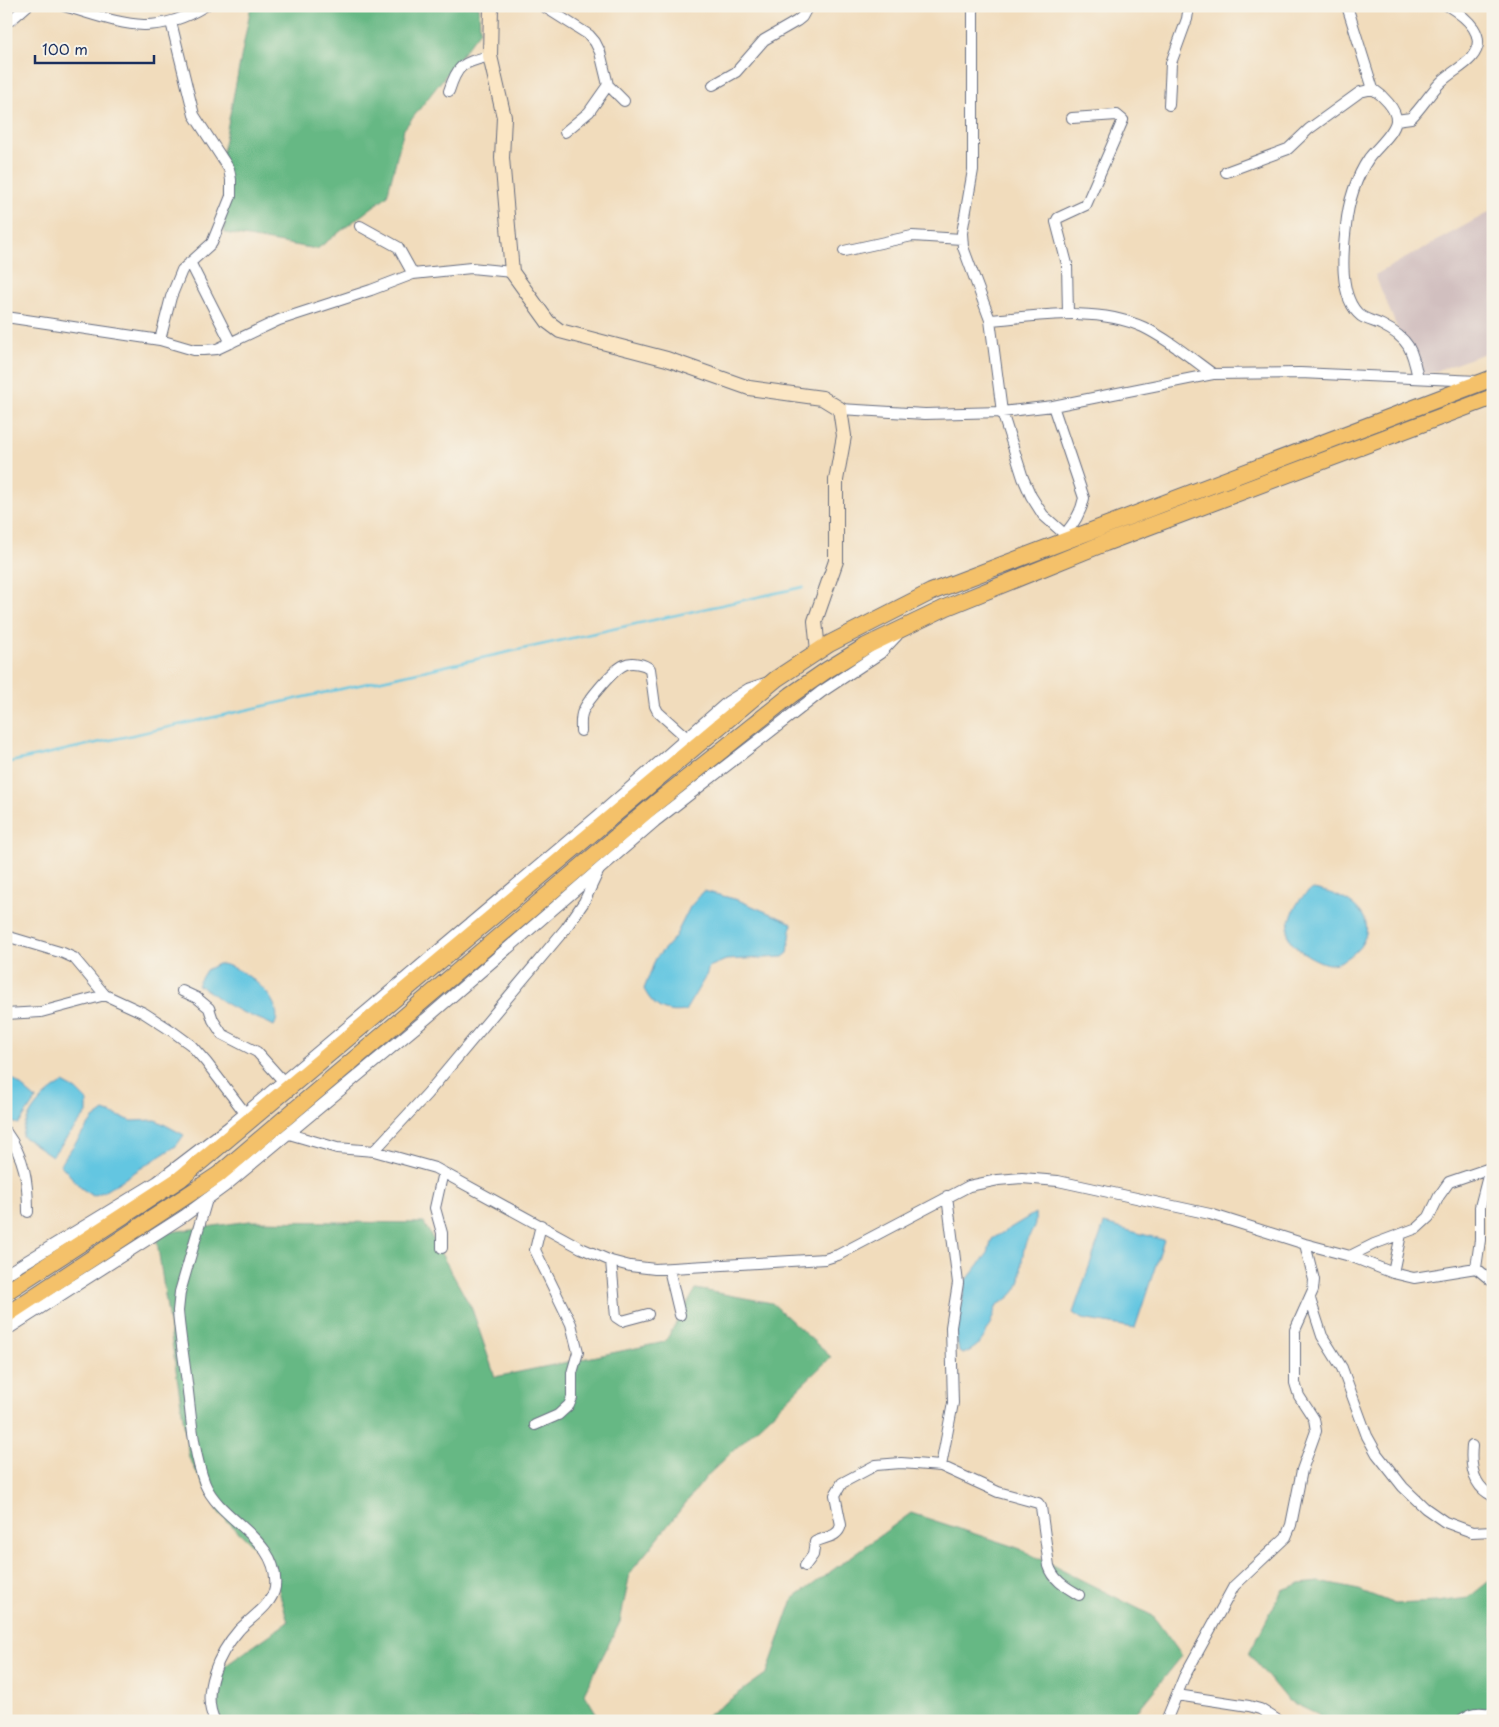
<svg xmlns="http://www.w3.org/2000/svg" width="1499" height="1727" font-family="'Playpen Sans',sans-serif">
<rect width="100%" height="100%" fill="#f7f3e8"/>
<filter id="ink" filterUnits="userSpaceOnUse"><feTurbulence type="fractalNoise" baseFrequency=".02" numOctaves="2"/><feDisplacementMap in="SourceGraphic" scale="10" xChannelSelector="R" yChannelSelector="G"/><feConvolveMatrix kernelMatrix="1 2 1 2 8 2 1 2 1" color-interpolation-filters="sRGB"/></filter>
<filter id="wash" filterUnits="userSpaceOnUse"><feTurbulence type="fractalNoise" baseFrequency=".0096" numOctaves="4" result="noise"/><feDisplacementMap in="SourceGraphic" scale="20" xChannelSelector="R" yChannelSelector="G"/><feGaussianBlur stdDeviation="1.12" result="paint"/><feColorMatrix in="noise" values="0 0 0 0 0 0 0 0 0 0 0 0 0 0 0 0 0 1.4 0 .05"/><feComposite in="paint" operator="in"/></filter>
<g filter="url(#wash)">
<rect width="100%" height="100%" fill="#f1dcbc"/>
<!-- industrial -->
<path fill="#d1bfbf" d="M 1493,210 L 1493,350 L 1418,378 L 1375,275 Z"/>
<!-- forest -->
<path fill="#66b884" stroke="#407471" d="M 251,6 L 479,6 L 480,31 L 404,129 L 387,196 L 317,249 L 225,233 L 222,155 Z
M 250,1221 L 424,1223 L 472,1309 L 495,1377 L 665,1342 L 696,1289 L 772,1303 L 831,1357 L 708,1475 L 630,1573 L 620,1622 L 584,1693 L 601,1721 L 221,1721 L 217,1709 L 225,1666 L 288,1622 L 271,1563 L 220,1514 L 189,1458 L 156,1234 Z
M 911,1513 L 1018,1548 L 1153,1616 L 1182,1656 L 1129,1721 L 700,1721 L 767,1673 L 793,1599 Z
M 1493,1578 L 1493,1721 L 1331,1721 L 1287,1700 L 1249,1654 L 1282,1590 L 1300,1584 L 1319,1582 L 1359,1590 L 1395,1604 L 1437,1602 L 1468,1598 Z"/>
<!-- water -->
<path fill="#63c6e1" stroke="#3f7aa0" d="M 1312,889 C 1338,892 1382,912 1361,945 C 1355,954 1341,964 1330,964 C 1320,964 1292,948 1289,938 C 1286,929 1290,921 1293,913 C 1297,902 1302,896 1312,889 Z
M 704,891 L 738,900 L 792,923 L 788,953 L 783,957 L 726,960 L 709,967 L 706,976 L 685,1011 C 664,1014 653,1007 644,989 L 656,958 L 675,937 L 690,907 Z
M 218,964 C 239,963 289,1001 274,1026 C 260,1018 245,1015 230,1006 C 218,1000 210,990 197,985 L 206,970 Z
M 6,1073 L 36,1099 L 19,1124 L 6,1121 Z
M 63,1083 L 76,1090 L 87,1101 L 87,1113 L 52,1156 L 22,1136 C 26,1113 43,1094 63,1083 Z
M 104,1111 L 132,1121 L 156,1120 L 184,1135 L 176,1146 L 105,1191 L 93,1196 L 81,1188 L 60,1164 L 93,1119 Z
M 1035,1213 C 1037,1233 1027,1233 1024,1249 C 1018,1276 1027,1290 997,1305 C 989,1325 987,1345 963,1354 L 959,1352 L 956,1332 L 966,1281 L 988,1253 L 992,1239 Z
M 1104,1224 L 1164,1240 L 1135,1328 L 1082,1319 L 1073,1313 Z"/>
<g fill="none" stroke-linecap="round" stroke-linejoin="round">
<!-- stream -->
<path stroke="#63c6e1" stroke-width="2.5" d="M 6,763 L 803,587"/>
</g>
</g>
<g filter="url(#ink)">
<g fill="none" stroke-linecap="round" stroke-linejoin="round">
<!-- minor casing -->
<g stroke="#666c7f" stroke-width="12">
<path id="minor" d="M 64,6 C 120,22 151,39 205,6
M 543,6 L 589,35 L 595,42 L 600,52 L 608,85 L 624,101
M 973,6 L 973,170 L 962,233 L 963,247 L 990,320 L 1002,412 L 1023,478 L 1031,496 L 1043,515 L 1070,539
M 1347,6 L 1373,89
M 11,20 L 27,6
M 713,85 L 736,72 L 764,40 L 797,21 L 802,17 L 808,6
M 449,91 C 458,63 463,63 490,56
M 1169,105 L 1171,63 L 1187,19 L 1189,6
M 1396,120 L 1411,118 C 1422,107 1430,93 1441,82 C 1450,73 1463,67 1471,58 C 1490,36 1466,17 1448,6
M 565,132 L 589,112 L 608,85
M 1226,172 L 1288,149 L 1309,129 L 1360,92 L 1373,89 C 1382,95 1397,109 1396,121 C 1394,134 1377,147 1369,158 C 1356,177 1348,203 1346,226 C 1343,251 1338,298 1361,316 C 1367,320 1376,322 1382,325 C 1410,339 1412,350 1418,378
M 360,226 L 398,247 L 413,274
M 844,251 L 912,236 L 962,239
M 190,262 L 231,343
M 1068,314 L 1067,264 L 1056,222 L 1058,218 L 1086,205 L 1123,120 L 1117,115 L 1072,118
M 6,317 L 160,340 L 194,350 L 204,350 L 217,349 L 279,320 L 371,290 L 413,274 L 471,268 L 512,272
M 990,320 C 1039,316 1096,306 1143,327 C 1168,339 1191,358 1213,374
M 160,340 L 171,297 L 182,270 L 212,243 L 231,196 L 231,180 L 229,169 L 194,115 L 171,22
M 1053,406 L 1084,498 C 1081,513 1074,523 1065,534
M 840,409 L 925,414 L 1002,412 L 1053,406 L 1213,374 L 1300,373 L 1478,381
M 581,731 C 581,725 580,717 583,711 C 588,700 613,670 624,665 C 631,661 645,664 650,669 L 655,706 L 658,712 L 687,738
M 6,936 L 63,953 L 74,958 L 105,995 L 144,1013 L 172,1031 L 191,1045 L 206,1062 L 245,1113
M 182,991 L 197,998 L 209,1008 L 213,1020 L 222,1034 L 257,1052 L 283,1081
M 6,1014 L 41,1012 L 105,995
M 6,1132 C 25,1158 28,1181 28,1212
M 289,1134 L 337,1148 L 374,1151 L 435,1168 L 581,1248 L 611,1261 L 630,1266 L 655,1269 L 825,1259 L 838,1255 L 969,1186 L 998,1180 L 1022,1178 L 1058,1181 L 1210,1214 L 1305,1244 L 1350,1256 L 1374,1244 L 1417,1228 L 1429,1217 L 1439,1196 L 1449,1182 L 1493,1167
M 374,1151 L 427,1094 L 566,928 L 584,902 L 599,870
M 1490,1168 L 1480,1207 L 1480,1240 L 1476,1268 L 1493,1282
M 207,1199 L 180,1292 L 178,1311 C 180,1336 184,1359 187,1383 C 191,1416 193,1452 205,1484 C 221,1522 280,1539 275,1587 C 272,1606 250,1618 239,1630 C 219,1653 200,1692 215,1721
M 442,1248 L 442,1233 L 435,1208 L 443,1172
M 1350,1256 L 1393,1273 L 1414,1278 L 1476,1268
M 611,1261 L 616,1317 L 622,1321 L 648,1314
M 669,1269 L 680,1315
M 1393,1273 L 1401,1234
M 1310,1299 L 1322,1336 L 1342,1368 L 1367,1436 L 1377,1454 L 1403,1487 L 1425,1508 L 1445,1522 L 1472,1532 L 1493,1531
M 535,1425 L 558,1415 L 569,1405 L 572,1398 L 572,1373 L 578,1352 L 571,1324 L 535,1250 L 541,1225
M 1472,1446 C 1470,1466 1473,1487 1493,1496
M 941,1466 L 953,1403 L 951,1327 L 958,1283 L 947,1196
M 805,1566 L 813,1555 L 815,1542 C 826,1536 838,1538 841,1525 L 835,1495 L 842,1483 L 876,1465 L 901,1463 L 941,1466 L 998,1492 L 1038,1503 L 1041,1507 L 1049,1566 C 1054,1581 1066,1587 1079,1595
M 1177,1695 L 1249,1706 L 1260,1709 L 1279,1721
M 1166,1721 L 1184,1677 L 1234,1586 L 1286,1537 L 1291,1525 L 1302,1470 L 1316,1431 L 1314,1419 L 1299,1396 L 1295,1383 L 1295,1330 L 1313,1290 L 1314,1280 L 1305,1244
M 1460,1721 C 1471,1712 1479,1711 1493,1715"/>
</g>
<!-- tertiary casing -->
<g stroke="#666c7f" stroke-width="13">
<path id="tertiary" d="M 6,1274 L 157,1182 L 229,1127 L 598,816 L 728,702 L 749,689 L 767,683
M 6,1330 L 184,1216 L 225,1186 L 427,1018 L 655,821 L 821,692 L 880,653 L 897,635"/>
</g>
<!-- secondary casing -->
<g stroke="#666c7f" stroke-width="16">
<path id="secondary" d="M 491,6 L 490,56 L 504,117 L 502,158 L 512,272 L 548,322 L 560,331 L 667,359 L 749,388 L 822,398 L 840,409 L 844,436 L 836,480 L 836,561 L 815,621 L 818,651"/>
</g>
<!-- trunk casing -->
<g stroke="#666c7f" stroke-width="18">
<path id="trunk" d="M 6,1292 L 180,1179 L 776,679 L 829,644 L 931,592 L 1493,378
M 6,1315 L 218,1175 L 657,802 L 791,695 L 827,670 L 866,646 L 947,607 L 1105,543 L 1493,397"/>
</g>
<!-- minor -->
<use href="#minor" stroke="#fff" stroke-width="10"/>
<!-- tertiary -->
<use href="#tertiary" stroke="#fff" stroke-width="11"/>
<!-- secondary -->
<use href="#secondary" stroke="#fbe6c4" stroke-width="14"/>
<!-- trunk -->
<use href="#trunk" stroke="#f4c16b" stroke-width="16"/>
</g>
</g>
<!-- margin -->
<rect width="1499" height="1727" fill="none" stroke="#f7f3e8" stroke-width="25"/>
<!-- scale -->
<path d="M35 55v8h119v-8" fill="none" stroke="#1b2f5e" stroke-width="2.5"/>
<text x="42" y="55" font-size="15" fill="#1b2f5e" stroke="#f7f3e8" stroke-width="4" paint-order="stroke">100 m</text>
</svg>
